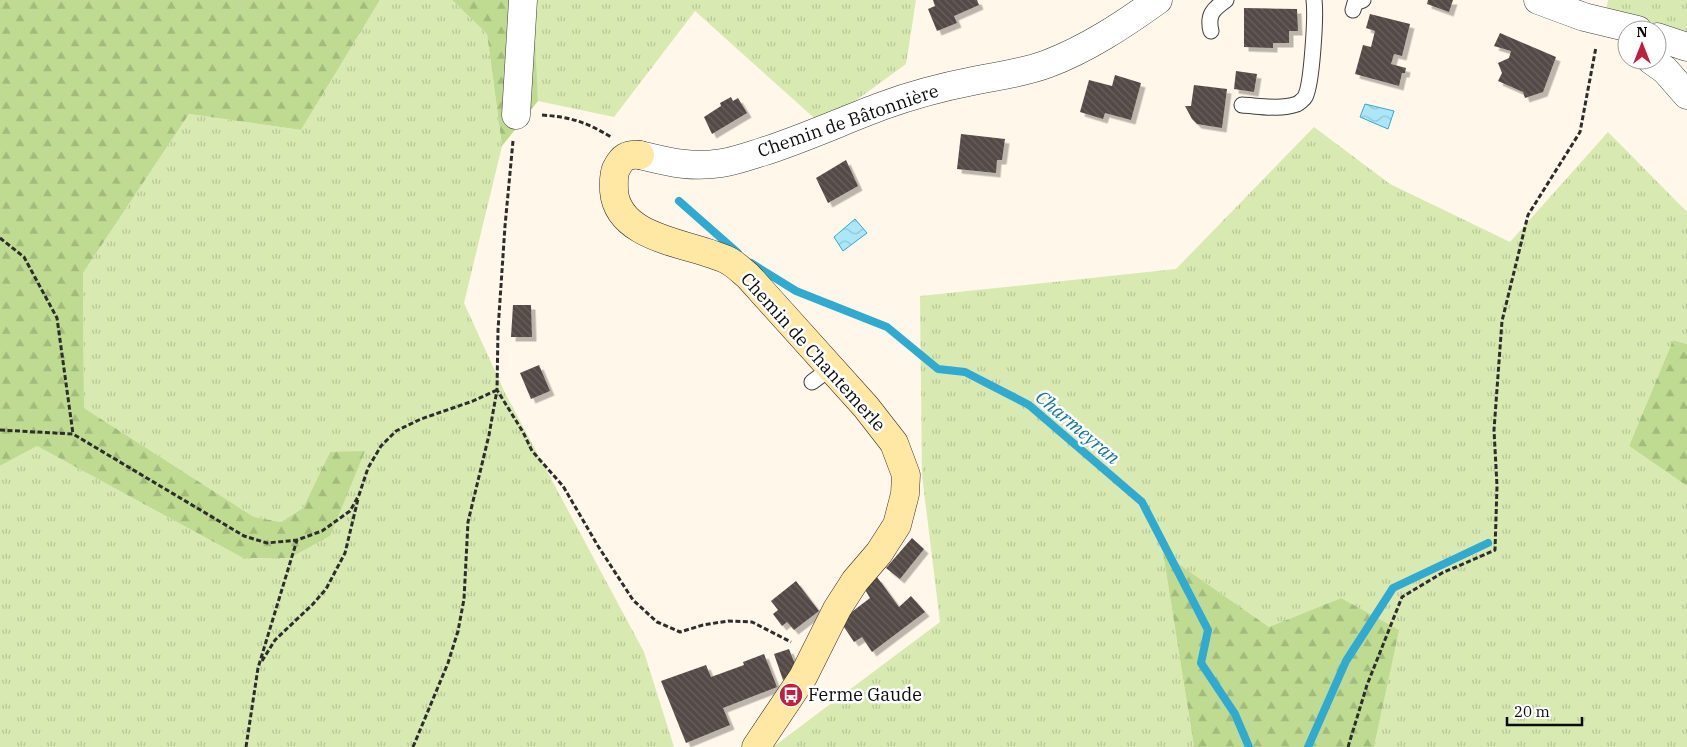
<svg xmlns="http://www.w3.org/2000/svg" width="1687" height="747" font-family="'IBM Plex Serif',serif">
<defs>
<pattern id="grass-tufts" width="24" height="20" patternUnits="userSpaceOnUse" patternTransform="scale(1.25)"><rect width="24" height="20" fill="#d8e9b2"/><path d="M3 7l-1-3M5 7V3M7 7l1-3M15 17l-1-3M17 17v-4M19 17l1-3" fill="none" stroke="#b8c698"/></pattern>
<pattern id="forest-firs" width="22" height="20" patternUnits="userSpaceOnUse" patternTransform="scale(1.25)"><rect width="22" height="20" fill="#bedb91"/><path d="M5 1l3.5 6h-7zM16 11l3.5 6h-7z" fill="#a2bb7c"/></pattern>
<pattern id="water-waves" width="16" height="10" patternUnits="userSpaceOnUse" patternTransform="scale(1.25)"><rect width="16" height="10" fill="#ace7f8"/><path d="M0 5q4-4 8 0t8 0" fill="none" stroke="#93c5d3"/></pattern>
<pattern id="building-back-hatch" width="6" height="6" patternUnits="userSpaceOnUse" patternTransform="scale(1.25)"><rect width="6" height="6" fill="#544a47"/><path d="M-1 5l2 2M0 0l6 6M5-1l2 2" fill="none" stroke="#68605d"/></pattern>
<filter id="shadow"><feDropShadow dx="4.5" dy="4.5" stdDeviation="0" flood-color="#0004"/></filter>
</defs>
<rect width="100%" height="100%" fill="#fff7e9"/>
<!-- grass -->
<path fill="url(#grass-tufts)" d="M 380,0 L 452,0 L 487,34 L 502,146 L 464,303 L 505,393 L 644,652 L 674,747 L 0,747 L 0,466 L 37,446 L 243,558 L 290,558 L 330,536 L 330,452 L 303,508 L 281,522 L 254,517 L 84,408 L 83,273 L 189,114 L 301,130 Z
M 531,0 L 916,0 L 906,64 L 822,125 L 695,11 L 614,117 L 538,101 Z
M 1608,0 L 1687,0 L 1687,32 L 1606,11 Z
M 1314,127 L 1390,184 L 1510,242 L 1608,132 L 1687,212 L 1687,344 L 1673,340 L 1629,446 L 1687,486 L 1687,747 L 1374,747 L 1398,630 L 1341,598 L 1269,627 L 1163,553 L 1194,747 L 773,747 L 940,622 L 922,475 L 920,296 L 1176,269 Z"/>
<!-- forest -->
<path fill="url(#forest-firs)" d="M 0,0 L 380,0 L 301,130 L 189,114 L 83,273 L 84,408 L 254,517 L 281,522 L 303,508 L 330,452 L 365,451 L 330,536 L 290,558 L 243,558 L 37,446 L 0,466 Z
M 452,0 L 531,0 L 533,2 L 538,101 L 502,146 L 487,34 Z
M 1673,340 L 1687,344 L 1687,486 L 1629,446 Z
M 1163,553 L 1269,627 L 1341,598 L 1399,630 L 1374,747 L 1194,747 Z"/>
<!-- water -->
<path fill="url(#water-waves)" stroke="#31aad0" d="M 1365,104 L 1394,111 L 1388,129 L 1360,117 Z
M 855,219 L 867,233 L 843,251 L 834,237 Z"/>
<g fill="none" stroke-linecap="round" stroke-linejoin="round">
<!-- stream -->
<path stroke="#31aad0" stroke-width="8" d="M 679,201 L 738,253
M 751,263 L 796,291 L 887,327 L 938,369 L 965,372 L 1029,405 L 1142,502 L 1208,630 L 1201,663 L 1235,714 L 1249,747
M 1308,747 L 1346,661 L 1393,588 L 1488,543"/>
</g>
<!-- building -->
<path fill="url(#building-back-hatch)" filter="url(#shadow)" d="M 933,0 L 977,0 L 979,5 L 954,16 L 957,23 L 937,31 L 928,9 L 935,6 Z
M 1428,0 L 1453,0 L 1449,12 L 1427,4 Z
M 1244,8 L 1297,9 L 1298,31 L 1289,31 L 1289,43 L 1273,43 L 1273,48 L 1244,47 Z
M 1370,14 L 1410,24 L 1402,56 L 1394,54 L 1391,64 L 1406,68 L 1405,73 L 1402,73 L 1399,86 L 1355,74 L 1363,45 L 1371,47 L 1375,31 L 1366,28 Z
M 1500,33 L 1556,57 L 1543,92 L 1525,98 L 1523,92 L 1498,81 L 1502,73 L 1498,63 L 1509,58 L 1511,51 L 1494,46 Z
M 1236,71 L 1257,74 L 1254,92 L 1234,89 Z
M 1115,75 L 1141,83 L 1131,120 L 1105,113 L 1103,119 L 1080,112 L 1089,80 L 1112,86 Z
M 1194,85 L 1227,89 L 1222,128 L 1197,124 L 1192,119 L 1185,106 L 1191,106 Z
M 731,97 L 733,101 L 738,98 L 747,113 L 712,134 L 704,117 L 721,106 L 720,103 Z
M 961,134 L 1005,139 L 1002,160 L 997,160 L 996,173 L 957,169 Z
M 846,160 L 858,186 L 828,203 L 816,178 Z
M 513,305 L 531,305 L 532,337 L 511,337 Z
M 539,365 L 550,391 L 531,399 L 520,373 Z
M 912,538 L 924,549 L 900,579 L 886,568 Z
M 877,577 L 899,607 L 911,596 L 925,612 L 872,652 L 862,637 L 854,642 L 840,621 L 870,598 L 864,588 Z
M 796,581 L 819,611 L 794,630 L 787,622 L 782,626 L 773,614 L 778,610 L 771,601 Z
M 789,649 L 798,672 L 783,680 L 774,654 Z
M 764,654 L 777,687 L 723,708 L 730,725 L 686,743 L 661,681 L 706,665 L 711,677 L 744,665 L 743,662 Z"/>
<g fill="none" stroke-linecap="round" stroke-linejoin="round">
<!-- lane casing -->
<g stroke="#3e3e3e" stroke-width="17">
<path id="lane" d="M 1353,10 L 1355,3 L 1363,0
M 1211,31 C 1207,15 1213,9 1226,0
M 1242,105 C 1259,106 1280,110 1297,104 C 1299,103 1304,99 1305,97 C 1312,85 1316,15 1314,0
M 812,382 L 831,368"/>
</g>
<!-- street casing -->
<g stroke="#3e3e3e" stroke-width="29">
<path id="street" d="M 1538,0 L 1584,17 L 1638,30
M 1657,37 L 1687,47
M 1651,60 L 1665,70 L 1687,95
M 516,115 L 523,0
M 640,155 C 669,162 691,168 722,163 C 735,161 749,156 762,152 C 803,139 842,121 882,106 C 912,95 942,87 973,81 C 998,76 1023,73 1047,64 C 1087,49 1123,25 1158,0"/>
</g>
<!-- secondary casing -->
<g stroke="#2d2d2d" stroke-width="29">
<path id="secondary" d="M 640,155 C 627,154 622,157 616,169 C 613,176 614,184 614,191 C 618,241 694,243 729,261 C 736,265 742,271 748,276 L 866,407 L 894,443 L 906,475 L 905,494 L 897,525 L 879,553 L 855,581 L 837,609 L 803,677 L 756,747"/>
</g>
<!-- path -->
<path stroke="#2d2d2d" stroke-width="3" stroke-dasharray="5 2.5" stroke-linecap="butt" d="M 542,115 C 571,117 586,122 611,137
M 513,141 L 505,226 L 498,330 L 497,390 L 523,432 L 532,451 L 563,486 L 598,546 L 633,600 L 657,622 L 680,632 L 703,625 L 728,621 L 752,622 L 791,642
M 0,238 L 24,257 L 57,318 L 73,434
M 0,430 L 73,434 L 244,536 L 267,543 L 297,540 L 322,531 L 350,511 L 359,495 L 368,468 L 381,446 L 396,431 L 421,419 L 473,401 L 497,390
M 262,661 L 275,640 L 313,604 L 326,589 L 345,553 L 358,499
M 246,747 L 258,668 L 297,540
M 413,747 L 448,663 L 458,631 L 464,599 L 468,522 L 489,435 L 497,390
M 1348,747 L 1367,685 L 1402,597 L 1442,573 L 1495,550 L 1497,486 L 1494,430 L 1502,321 L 1528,215 L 1580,132 L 1596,47"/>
<!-- lane -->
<use href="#lane" stroke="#fff" stroke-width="15"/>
<!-- street -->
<use href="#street" stroke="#fff" stroke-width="28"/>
<!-- secondary -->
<use href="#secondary" stroke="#ffe7a4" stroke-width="28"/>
</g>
<!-- icons -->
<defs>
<g id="bus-disc" transform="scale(1.25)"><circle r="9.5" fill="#be2040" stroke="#fff"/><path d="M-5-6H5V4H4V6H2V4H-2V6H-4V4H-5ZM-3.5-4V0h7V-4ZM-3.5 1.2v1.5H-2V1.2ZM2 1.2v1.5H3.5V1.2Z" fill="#fff"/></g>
</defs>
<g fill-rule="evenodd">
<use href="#bus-disc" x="791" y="695"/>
</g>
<g text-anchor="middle" stroke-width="5" stroke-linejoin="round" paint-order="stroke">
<!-- street labels -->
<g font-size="18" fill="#0b0b0b" stroke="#fff">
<text transform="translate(848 121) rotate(-19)" y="6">Chemin de Bâtonnière</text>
<text transform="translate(813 352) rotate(48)" y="6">Chemin de Chantemerle</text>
</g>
<!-- poi labels -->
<g font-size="18" fill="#0b0b0b" stroke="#fff" text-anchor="start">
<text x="808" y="701">Ferme Gaude</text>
</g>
<!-- water labels -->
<g font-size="19" font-style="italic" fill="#12779f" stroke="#fff">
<text transform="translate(1078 427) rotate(40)" y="7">Charmeyran</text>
</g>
</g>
<!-- north arrow -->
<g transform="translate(1642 45)"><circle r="24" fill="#ffffff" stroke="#9d9d9d"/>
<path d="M0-4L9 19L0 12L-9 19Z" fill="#be2040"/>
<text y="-8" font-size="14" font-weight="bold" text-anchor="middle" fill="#0b0b0b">N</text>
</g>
<!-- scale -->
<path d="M1507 717v8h75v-8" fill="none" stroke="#0b0b0b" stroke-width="2.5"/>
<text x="1514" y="717" font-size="15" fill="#0b0b0b" stroke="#ffffff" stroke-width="4" paint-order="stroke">20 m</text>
</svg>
